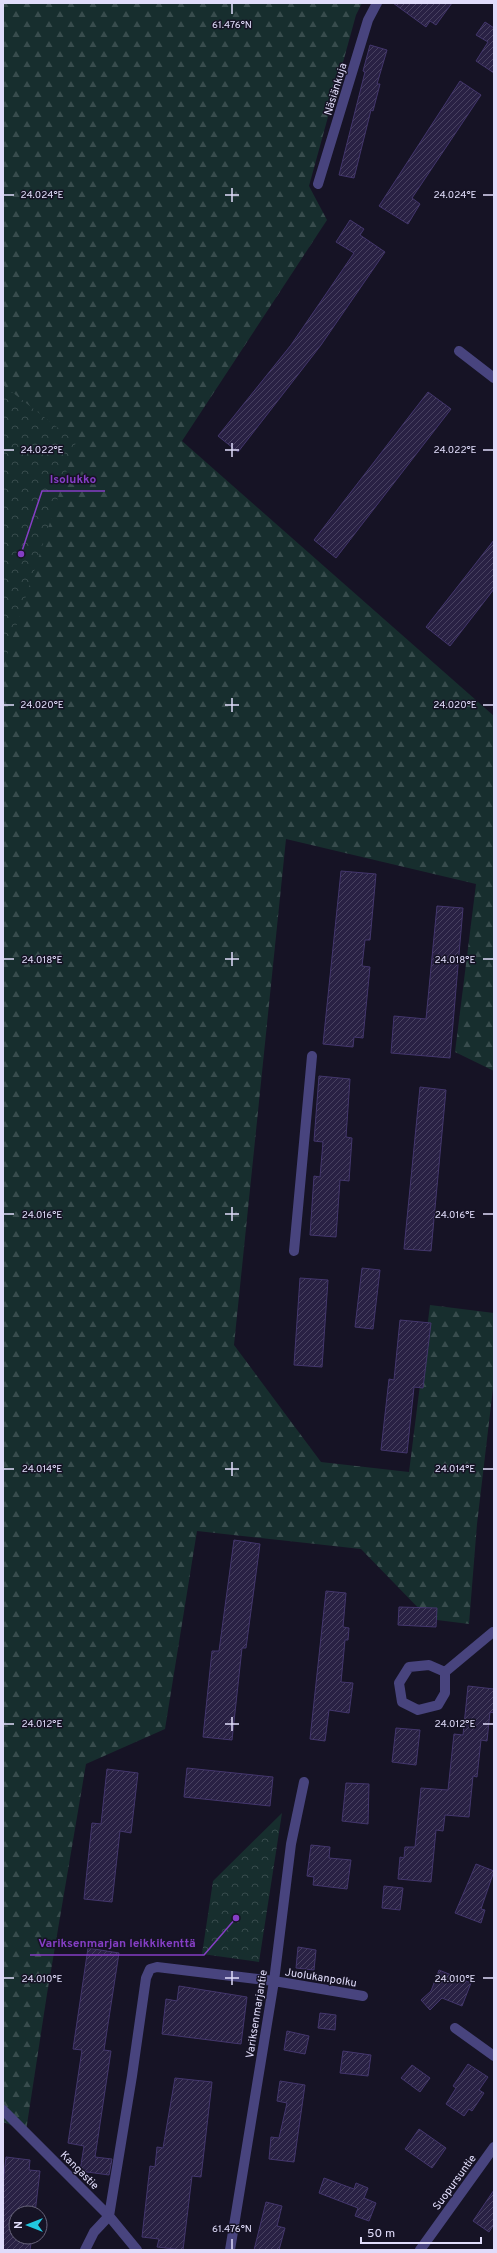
<svg xmlns="http://www.w3.org/2000/svg" width="497" height="2253" font-family="Overpass,sans-serif">
<defs>
<pattern id="forest-firs" width="22" height="20" patternUnits="userSpaceOnUse"><rect width="22" height="20" fill="#172e2e"/><path d="M5 1l3.5 6h-7zM16 11l3.5 6h-7z" fill="#384c4d"/></pattern>
<pattern id="park-crowns" width="20" height="18" patternUnits="userSpaceOnUse"><rect width="20" height="18" fill="#172e2e"/><path d="M2 6a3 3 0 1 1 6 0M12 15a3 3 0 1 1 6 0" fill="none" stroke="#384c4d"/></pattern>
<pattern id="building-hatch" width="6" height="6" patternUnits="userSpaceOnUse"><rect width="6" height="6" fill="#292144"/><path d="M-1 1l2-2M0 6l6-6M5 7l2-2" fill="none" stroke="#484160"/></pattern>
</defs>
<rect width="100%" height="100%" fill="#161325"/>
<!-- forest -->
<path fill="url(#forest-firs)" d="M 3,3 L 362,3 L 356,15 L 309,186 L 327,220 L 182,441 L 494,716 L 494,1071 L 455,1052 L 476,884 L 286,839 L 234,1345 L 321,1462 L 409,1472 L 430,1305 L 494,1313 L 494,1380 L 477,1524 L 469,1624 L 429,1619 L 361,1549 L 197,1531 L 165,1729 L 86,1764 L 47,1994 L 26,2131 L 3,2122 Z"/>
<!-- park -->
<path fill="url(#park-crowns)" d="M 3,385 L 76,442 L 3,667 Z
M 282,1813 L 259,1962 L 202,1954 L 213,1881 Z"/>
<!-- building -->
<path fill="url(#building-hatch)" stroke="#43366c" d="M 393,3 L 452,3 L 436,25 L 430,21 L 426,27 Z
M 485,22 L 494,28 L 494,73 L 476,61 L 488,42 L 476,35 Z
M 370,45 L 387,50 L 377,84 L 380,84 L 373,111 L 371,110 L 354,178 L 339,175 L 365,72 L 363,71 Z
M 460,81 L 481,95 L 412,198 L 420,204 L 408,224 L 379,206 Z
M 350,220 L 364,229 L 360,235 L 385,252 L 321,345 L 238,452 L 218,436 L 291,345 L 354,253 L 336,242 Z
M 428,392 L 451,409 L 336,558 L 314,540 Z
M 494,540 L 494,589 L 450,646 L 426,627 Z
M 341,871 L 376,874 L 370,940 L 365,940 L 362,966 L 370,967 L 363,1038 L 354,1037 L 353,1047 L 323,1044 Z
M 437,906 L 463,908 L 450,1058 L 391,1053 L 394,1016 L 426,1019 Z
M 319,1076 L 350,1079 L 346,1137 L 352,1138 L 349,1181 L 340,1180 L 336,1237 L 310,1235 L 314,1176 L 320,1177 L 323,1142 L 314,1141 Z
M 420,1087 L 446,1090 L 431,1251 L 404,1249 Z
M 362,1268 L 380,1270 L 373,1329 L 355,1327 Z
M 300,1278 L 328,1280 L 322,1367 L 294,1365 Z
M 400,1320 L 431,1323 L 423,1388 L 414,1387 L 407,1453 L 381,1450 L 389,1379 L 394,1380 Z
M 234,1540 L 260,1544 L 246,1648 L 242,1648 L 232,1740 L 203,1737 L 212,1651 L 219,1651 Z
M 326,1591 L 346,1593 L 343,1627 L 349,1628 L 348,1640 L 345,1640 L 341,1682 L 353,1683 L 349,1713 L 329,1710 L 325,1741 L 310,1739 Z
M 399,1607 L 437,1608 L 436,1627 L 398,1625 Z
M 468,1686 L 494,1689 L 494,1713 L 490,1712 L 487,1741 L 481,1740 L 477,1777 L 473,1776 L 469,1817 L 445,1815 L 443,1831 L 436,1830 L 431,1882 L 398,1879 L 400,1857 L 404,1858 L 405,1847 L 415,1847 L 421,1788 L 448,1790 L 454,1734 L 463,1735 Z
M 396,1728 L 420,1730 L 416,1765 L 392,1762 Z
M 187,1768 L 273,1777 L 270,1806 L 184,1797 Z
M 107,1769 L 138,1773 L 131,1833 L 120,1831 L 112,1902 L 84,1899 L 92,1823 L 101,1824 Z
M 346,1783 L 369,1784 L 368,1824 L 342,1821 Z
M 311,1845 L 330,1847 L 329,1858 L 351,1860 L 347,1889 L 313,1885 L 314,1877 L 307,1876 Z
M 476,1864 L 494,1871 L 481,1909 L 485,1910 L 481,1923 L 455,1913 Z
M 384,1886 L 403,1888 L 400,1910 L 382,1908 Z
M 298,1947 L 316,1950 L 314,1970 L 296,1968 Z
M 88,1948 L 119,1953 L 104,2050 L 111,2051 L 95,2157 L 112,2159 L 109,2175 L 80,2171 L 84,2146 L 68,2143 L 82,2050 L 73,2049 Z
M 439,1970 L 471,1983 L 462,2006 L 442,1998 L 430,2010 L 421,2000 L 431,1991 Z
M 179,1986 L 247,1997 L 241,2044 L 162,2034 L 166,1999 L 177,2001 Z
M 320,2013 L 336,2015 L 335,2030 L 318,2028 Z
M 287,2031 L 309,2036 L 305,2054 L 284,2050 Z
M 343,2051 L 371,2055 L 368,2076 L 340,2073 Z
M 468,2064 L 488,2077 L 479,2090 L 484,2093 L 472,2111 L 469,2109 L 464,2116 L 446,2104 L 456,2088 L 453,2086 Z
M 412,2065 L 430,2078 L 420,2092 L 401,2078 Z
M 175,2078 L 212,2082 L 201,2177 L 192,2176 L 183,2250 L 157,2247 L 159,2239 L 142,2237 L 150,2166 L 155,2167 L 157,2147 L 163,2148 Z
M 280,2081 L 305,2085 L 294,2162 L 269,2159 L 271,2137 L 279,2138 L 287,2103 L 277,2101 Z
M 419,2129 L 446,2148 L 432,2168 L 405,2149 Z
M 6,2157 L 30,2160 L 29,2170 L 40,2171 L 35,2213 L 16,2213 L 16,2237 L 32,2237 L 30,2250 L 3,2250 L 3,2183 Z
M 324,2178 L 354,2189 L 356,2183 L 368,2188 L 364,2198 L 376,2203 L 369,2221 L 355,2216 L 358,2208 L 319,2193 Z
M 494,2190 L 494,2224 L 489,2232 L 473,2221 Z
M 266,2202 L 282,2206 L 277,2226 L 285,2228 L 279,2250 L 254,2250 Z"/>
<g fill="none" stroke-linecap="round" stroke-linejoin="round">
<!-- minor -->
<path stroke="#48447e" stroke-width="10" d="M 318,184 L 368,20 L 377,3
M 459,351 L 494,378
M 294,1251 L 312,1056
M 445,1672 L 445,1693 L 438,1705 L 418,1710 L 402,1702 L 399,1683 L 409,1667 L 429,1665 L 445,1672 L 493,1632
M 455,2028 L 494,2056
M 3,2110 L 109,2216 L 137,2250
M 85,2250 L 94,2232 L 109,2216 L 132,2076 L 146,1978 L 150,1969 L 157,1967 L 274,1981 L 363,1996
M 230,2250 L 274,1981 L 291,1844 L 304,1782
M 420,2250 L 494,2147"/>
</g>
<!-- ticks -->
<path fill="none" stroke="#e0dcfa" stroke-width="1.5" d="M 232,4 L 232,14M 232,188 L 232,202M 4,195 L 14,195M 225,195 L 239,195M 483,195 L 493,195M 232,443 L 232,457M 4,450 L 14,450M 225,450 L 239,450M 483,450 L 493,450M 232,698 L 232,712M 4,705 L 14,705M 225,705 L 239,705M 483,705 L 493,705M 232,952 L 232,966M 4,959 L 14,959M 225,959 L 239,959M 483,959 L 493,959M 232,1207 L 232,1221M 4,1214 L 14,1214M 225,1214 L 239,1214M 483,1214 L 493,1214M 232,1462 L 232,1476M 4,1469 L 14,1469M 225,1469 L 239,1469M 483,1469 L 493,1469M 232,1717 L 232,1731M 4,1724 L 14,1724M 225,1724 L 239,1724M 483,1724 L 493,1724M 232,1971 L 232,1985M 4,1978 L 14,1978M 225,1978 L 239,1978M 483,1978 L 493,1978M 232,2239 L 232,2249"/>
<g text-anchor="middle" stroke-width="3" stroke-linejoin="round" paint-order="stroke">
<!-- street labels -->
<g font-size="11" fill="#e0dcfa" stroke="#161325">
<text transform="translate(335 89) rotate(-73)" y="4">Näsiänkuja</text>
<text transform="translate(321 1977) rotate(9)" y="4">Juolukanpolku</text>
<text transform="translate(256 2014) rotate(-81)" y="4">Variksenmarjantie</text>
<text transform="translate(80 2170) rotate(45)" y="4">Kangastie</text>
<text transform="translate(454 2182) rotate(-54)" y="4">Suopursuntie</text>
</g>
</g>
<g font-size="10" text-anchor="middle" fill="#e0dcfa" stroke="#161325" stroke-width="3" stroke-linejoin="round" paint-order="stroke">
<text x="232" y="28">61.476°N</text>
<text x="455" y="198">24.024°E</text>
<text x="42" y="198">24.024°E</text>
<text x="455" y="453">24.022°E</text>
<text x="42" y="453">24.022°E</text>
<text x="42" y="708">24.020°E</text>
<text x="455" y="708">24.020°E</text>
<text x="42" y="963">24.018°E</text>
<text x="455" y="963">24.018°E</text>
<text x="42" y="1218">24.016°E</text>
<text x="455" y="1218">24.016°E</text>
<text x="42" y="1472">24.014°E</text>
<text x="455" y="1472">24.014°E</text>
<text x="42" y="1727">24.012°E</text>
<text x="455" y="1727">24.012°E</text>
<text x="42" y="1982">24.010°E</text>
<text x="455" y="1982">24.010°E</text>
<text x="232" y="2232">61.476°N</text>
</g>
<!-- callouts -->
<path fill="none" stroke="#853ec5" stroke-width="1.5" d="M21 554L42 491H105M236 1918L204 1955H30"/>
<g fill="#853ec5" stroke="#161325" stroke-width="1.5">
<circle cx="21" cy="554" r="4"/>
<circle cx="236" cy="1918" r="4"/>
</g>
<g font-size="12" text-anchor="middle" font-weight="bold" fill="#853ec5" stroke="#161325" stroke-width="3" stroke-linejoin="round" paint-order="stroke">
<text x="73" y="483">Isolukko</text>
<text x="117" y="1947">Variksenmarjan leikkikenttä</text>
</g>
<!-- border -->
<rect width="497" height="2253" fill="none" stroke="#e0dcfa" stroke-width="8"/>
<!-- north arrow -->
<g transform="translate(28 2225) rotate(270)"><circle r="19" fill="#161325" stroke="#67637a"/>
<path d="M0-3L7 15L0 10L-7 15Z" fill="#21c8e1"/>
<text y="-6" font-size="11" font-weight="bold" text-anchor="middle" fill="#e0dcfa">N</text>
</g>
<!-- scale -->
<path d="M361 2237v6h120v-6" fill="none" stroke="#e0dcfa" stroke-width="2"/>
<text x="367" y="2237" font-size="12" fill="#e0dcfa" stroke="#161325" stroke-width="3" paint-order="stroke">50 m</text>
</svg>
